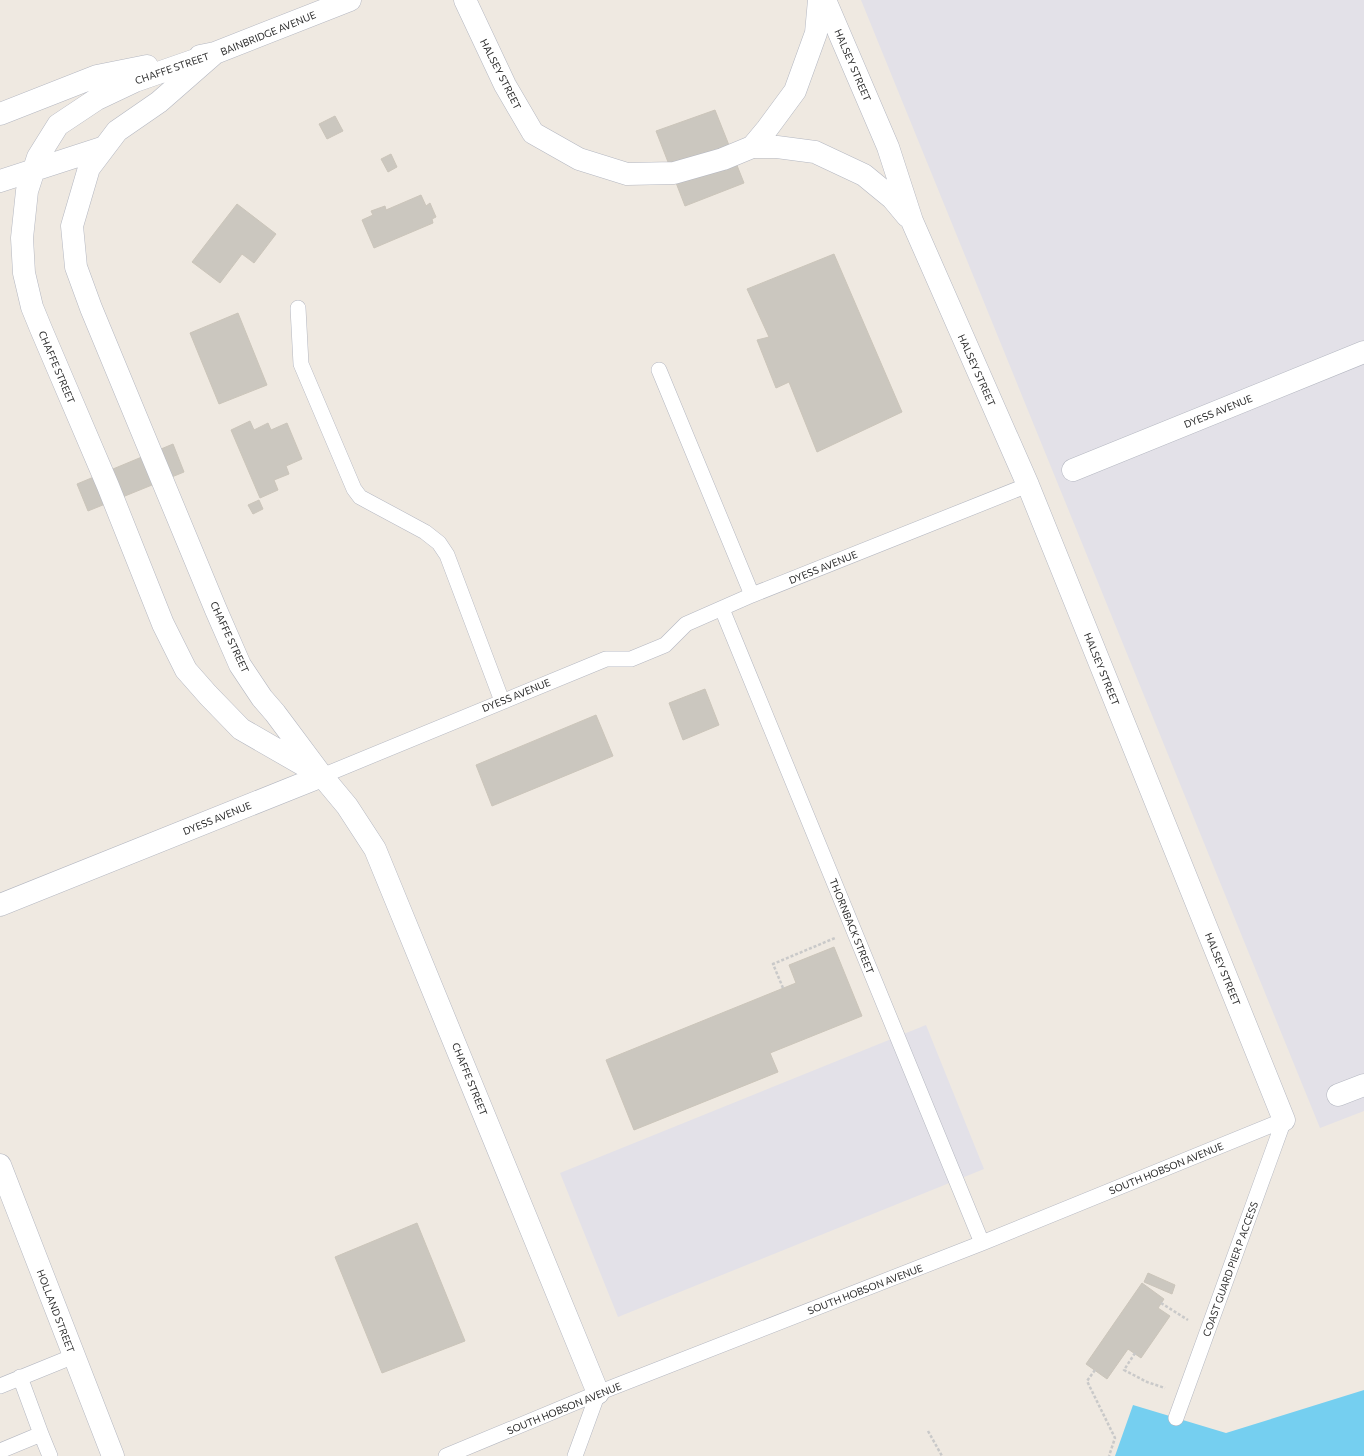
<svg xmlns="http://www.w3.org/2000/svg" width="1364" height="1456" font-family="Commissioner,sans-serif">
<rect width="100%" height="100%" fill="#efe9e1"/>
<!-- industrial -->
<path fill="#e3e1e8" d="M 861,0 L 1364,0 L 1364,1111 L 1320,1128 Z
M 926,1025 L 984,1169 L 618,1317 L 560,1173 Z"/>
<!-- water -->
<path fill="#75cff0" d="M 1364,1390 L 1364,1456 L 1115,1456 L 1133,1405 L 1226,1433 Z"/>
<!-- building -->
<path fill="#cbc7bf" stroke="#cbc5ba" d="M 715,110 L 744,183 L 685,206 L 656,131 Z
M 335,116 L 343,131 L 327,139 L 319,124 Z
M 391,154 L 397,167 L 388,172 L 381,159 Z
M 421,195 L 426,206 L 430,203 L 436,217 L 432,219 L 433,223 L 374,248 L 362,220 L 373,215 L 371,211 L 385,206 L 386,210 Z
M 237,204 L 276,234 L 254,263 L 242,254 L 220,283 L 192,262 Z
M 834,254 L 902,412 L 817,452 L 789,382 L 776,388 L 757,340 L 769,337 L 747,289 Z
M 238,313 L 267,385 L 219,404 L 190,333 Z
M 250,421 L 254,430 L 268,423 L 271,430 L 287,423 L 302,459 L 286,466 L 289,474 L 274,480 L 278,490 L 260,498 L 231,430 Z
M 173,444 L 184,472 L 88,511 L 77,484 Z
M 259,500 L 263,509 L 253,514 L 248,505 Z
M 705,689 L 719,725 L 683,740 L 669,703 Z
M 596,715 L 613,756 L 492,806 L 476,765 Z
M 834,947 L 862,1016 L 770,1053 L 778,1072 L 634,1130 L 606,1060 L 796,983 L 789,965 Z
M 417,1223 L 465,1341 L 382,1373 L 335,1257 Z
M 1148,1273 L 1175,1285 L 1172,1294 L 1144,1282 Z
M 1142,1283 L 1164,1299 L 1158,1308 L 1170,1316 L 1141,1358 L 1128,1349 L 1107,1379 L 1086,1364 Z"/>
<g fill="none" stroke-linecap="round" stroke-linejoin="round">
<!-- service casing -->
<g stroke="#b4b7c1" stroke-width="16">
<path id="service" d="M 298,308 L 301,364 L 354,489 L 360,497 L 425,532 L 439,543 L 447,555 L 502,701
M 659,370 L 752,595
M 722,609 L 982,1243
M 322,776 L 606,659 L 631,659 L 665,645 L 686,624 L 752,595 L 1028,485
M 0,1386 L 74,1356
M 1176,1418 L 1284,1120
M 41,1434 L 50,1456
M 0,1451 L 41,1434 L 20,1377
M 446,1456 L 598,1393 L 982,1243 L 1284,1120
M 575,1456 L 598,1393"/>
</g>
<!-- minor casing -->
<g stroke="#b4b7c1" stroke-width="23">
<path id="minor" d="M 465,0 L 505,85 L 533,133 L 579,159 L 627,174 L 674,173 L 723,159 L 752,147 L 777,147 L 815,152 L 864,175 L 892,198 L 907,216
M 825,0 L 888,147 L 912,221 L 1028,485 L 1284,1120
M 215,53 L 159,102 L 117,131 L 89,168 L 72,226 L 76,267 L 91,308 L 216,610 L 240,665 L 262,698 L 275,713 L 322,776 L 347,806 L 375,849 L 598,1393
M 200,56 L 215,53 L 350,0
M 204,57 L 135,81 L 97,99 L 58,125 L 38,157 L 27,191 L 22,238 L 24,273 L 32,307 L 41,329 L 108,486 L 163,624 L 186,670 L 208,695 L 241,729 L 314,771
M 0,114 L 97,76 L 147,66
M 752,147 L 767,129 L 795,91 L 816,33 L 819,0
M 0,181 L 105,147
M 1073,470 L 1364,352
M 0,905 L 322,776
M 1338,1095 L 1364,1085
M 0,1165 L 113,1456"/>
</g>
<!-- path -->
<path stroke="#c9c9c9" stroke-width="2.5" stroke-dasharray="3 2" stroke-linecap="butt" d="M 783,988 L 773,964 L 835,938
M 1161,1303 L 1188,1320
M 1135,1353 L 1124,1370 L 1147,1382 L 1165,1388
M 1095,1370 L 1087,1381 L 1115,1438 L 1109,1456
M 928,1431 L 942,1456"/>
<!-- service -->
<use href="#service" stroke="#fff" stroke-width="15"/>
<!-- minor -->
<use href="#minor" stroke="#fff" stroke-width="22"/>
</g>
<g text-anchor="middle" stroke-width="3.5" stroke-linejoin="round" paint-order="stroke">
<!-- street labels -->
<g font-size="10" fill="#2e2e2e" stroke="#fff">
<text transform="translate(268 33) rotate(-22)" y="4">BAINBRIDGE AVENUE</text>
<text transform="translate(853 65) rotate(67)" y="4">HALSEY STREET</text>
<text transform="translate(172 68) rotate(-19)" y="4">CHAFFE STREET</text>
<text transform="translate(501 74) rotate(63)" y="4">HALSEY STREET</text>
<text transform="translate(57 367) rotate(67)" y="4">CHAFFE STREET</text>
<text transform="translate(977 370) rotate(66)" y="4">HALSEY STREET</text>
<text transform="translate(1218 411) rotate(-22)" y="4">DYESS AVENUE</text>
<text transform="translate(823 567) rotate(-22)" y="4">DYESS AVENUE</text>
<text transform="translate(230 637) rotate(65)" y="4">CHAFFE STREET</text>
<text transform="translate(1102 669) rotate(68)" y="4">HALSEY STREET</text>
<text transform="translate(516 695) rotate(-22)" y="4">DYESS AVENUE</text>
<text transform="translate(217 818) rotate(-22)" y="4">DYESS AVENUE</text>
<text transform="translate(852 926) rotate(68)" y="4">THORNBACK STREET</text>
<text transform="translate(1223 969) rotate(68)" y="4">HALSEY STREET</text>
<text transform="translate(470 1079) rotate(68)" y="4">CHAFFE STREET</text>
<text transform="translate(1166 1168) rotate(-22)" y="4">SOUTH HOBSON AVENUE</text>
<text transform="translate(1230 1269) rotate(-70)" y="4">COAST GUARD PIER P ACCESS</text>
<text transform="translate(865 1289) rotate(-21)" y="4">SOUTH HOBSON AVENUE</text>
<text transform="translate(56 1311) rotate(69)" y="4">HOLLAND STREET</text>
<text transform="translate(564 1408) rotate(-22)" y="4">SOUTH HOBSON AVENUE</text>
</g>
</g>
</svg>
